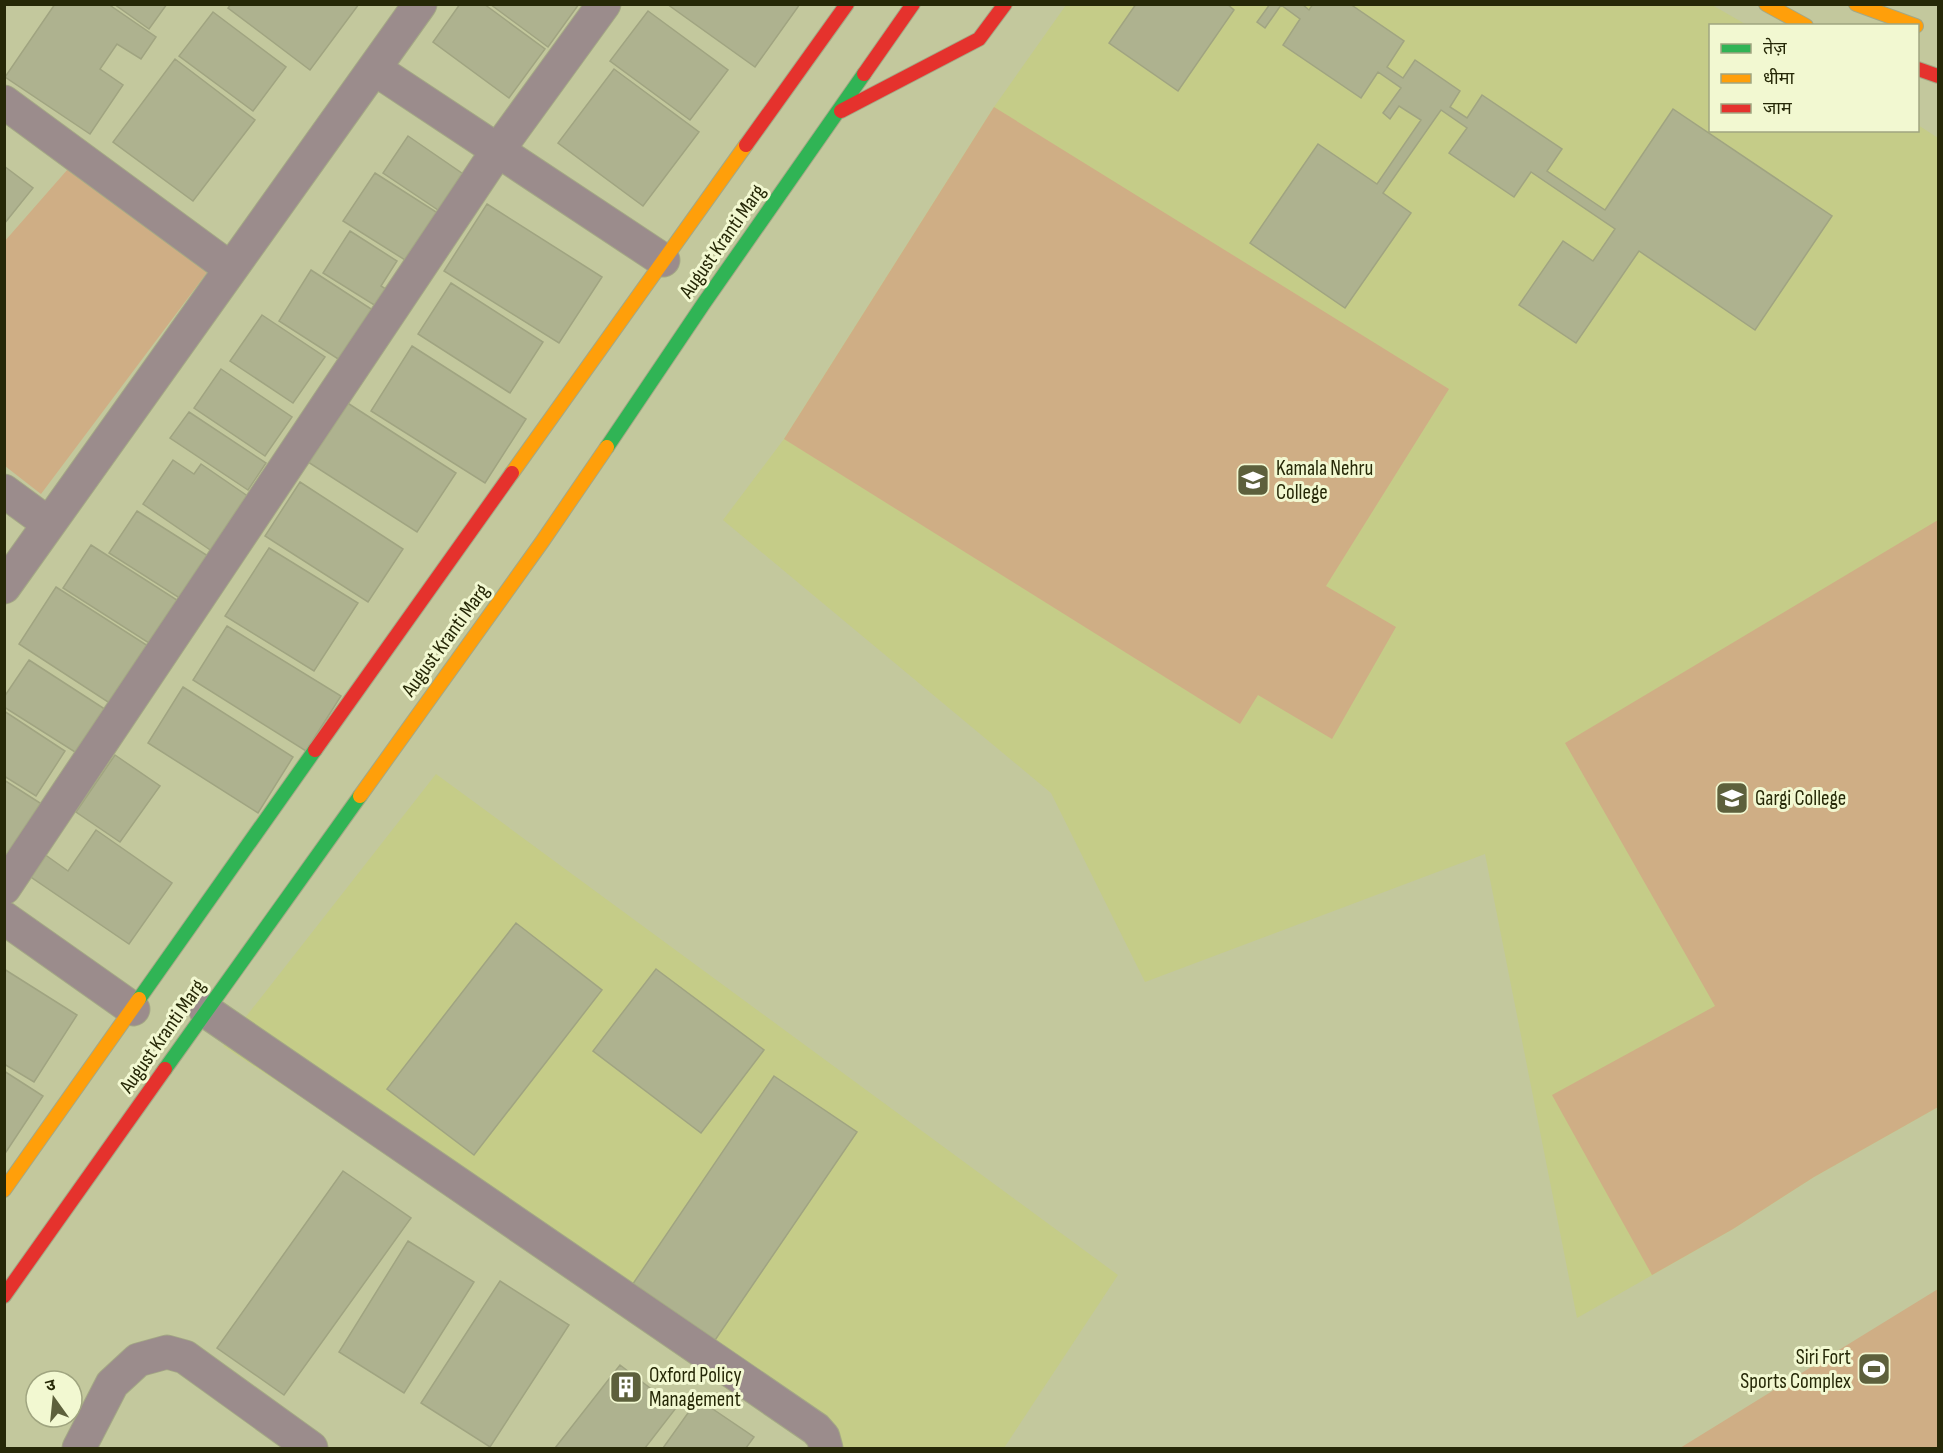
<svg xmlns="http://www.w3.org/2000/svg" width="1943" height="1453" font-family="'Sofia Sans Condensed','Noto Sans Devanagari',sans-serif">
<rect width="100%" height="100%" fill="#c3c89d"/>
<!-- built -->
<path fill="#c5cc88" d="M 1066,5 L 1712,5 L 1747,25 L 1710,26 L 1710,130 L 1918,130 L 1918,125 L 1938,138 L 1938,1107 L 1814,1177 L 1733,1229 L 1577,1318 L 1485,854 L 1145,982 L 1051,793 L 723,520 L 784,439 L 994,107 Z
M 436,774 L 1118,1275 L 1004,1448 L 838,1448 L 223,1046 Z"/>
<!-- green -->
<path fill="#cfae85" d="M 994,107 L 1449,389 L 1326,586 L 1396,627 L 1332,739 L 1258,695 L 1240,724 L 784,439 Z
M 68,169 L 209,270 L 41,494 L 5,466 L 4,242 Z
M 1938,520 L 1938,1107 L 1814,1177 L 1733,1229 L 1652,1275 L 1552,1095 L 1715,1006 L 1565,743 Z
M 1938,1289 L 1938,1448 L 1680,1448 Z"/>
<!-- building -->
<path fill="#aeb28f" stroke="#a0a481" stroke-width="1.5" d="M 55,4 L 108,4 L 156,37 L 141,59 L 117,44 L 100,69 L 123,85 L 90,134 L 5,77 Z
M 114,4 L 167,4 L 149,29 Z
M 231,4 L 359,4 L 310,70 L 228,8 Z
M 460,4 L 484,4 L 545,49 L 509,98 L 433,42 Z
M 490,4 L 579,4 L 548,47 Z
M 667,4 L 800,4 L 755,67 Z
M 1136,4 L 1227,4 L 1234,10 L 1178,91 L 1109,43 Z
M 1270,4 L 1302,4 L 1309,10 L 1313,4 L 1350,4 L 1404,41 L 1387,67 L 1403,78 L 1415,60 L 1460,91 L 1450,107 L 1467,118 L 1482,95 L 1562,149 L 1547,171 L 1605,210 L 1673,109 L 1832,216 L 1755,330 L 1639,251 L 1576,343 L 1519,305 L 1563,241 L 1593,261 L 1615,229 L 1531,172 L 1514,197 L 1449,153 L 1467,128 L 1441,110 L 1383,193 L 1411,213 L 1345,308 L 1250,243 L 1318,144 L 1377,184 L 1421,120 L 1399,106 L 1390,119 L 1383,113 L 1401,88 L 1378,72 L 1361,98 L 1283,45 L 1300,19 L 1281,5 L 1265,28 L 1257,22 Z
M 648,11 L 728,70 L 690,120 L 610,61 Z
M 213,12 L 286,67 L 253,111 L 179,56 Z
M 175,59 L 255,120 L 193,201 L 113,142 Z
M 614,69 L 699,132 L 643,206 L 558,143 Z
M 408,136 L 466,176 L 441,212 L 383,173 Z
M 4,166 L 33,188 L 4,224 Z
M 375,173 L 444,217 L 413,265 L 343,221 Z
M 487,204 L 602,277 L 559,343 L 444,271 Z
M 350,231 L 397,261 L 381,286 L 398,297 L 387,313 L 323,273 Z
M 311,270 L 382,316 L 349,366 L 279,321 Z
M 451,283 L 543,342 L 510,393 L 418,334 Z
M 262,315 L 325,357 L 293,403 L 230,361 Z
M 412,346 L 526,419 L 485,483 L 371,411 Z
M 221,369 L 292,417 L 265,456 L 194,408 Z
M 346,402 L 456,473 L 417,532 L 308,462 Z
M 189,412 L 266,463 L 248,490 L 170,438 Z
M 173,460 L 194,474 L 201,464 L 249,497 L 219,556 L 143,504 Z
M 300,482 L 403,549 L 368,602 L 265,536 Z
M 137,511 L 219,563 L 192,606 L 109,553 Z
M 91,545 L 180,602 L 152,645 L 63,588 Z
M 269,548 L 358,603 L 314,671 L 225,616 Z
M 56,587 L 148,646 L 111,704 L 19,644 Z
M 227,626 L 341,696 L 306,751 L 193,680 Z
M 29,660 L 114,715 L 86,759 L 4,707 L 4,697 Z
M 183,687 L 293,757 L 258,813 L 148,743 Z
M 4,711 L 65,751 L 36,796 L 4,776 Z
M 115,755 L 160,786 L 120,842 L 76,812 Z
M 4,780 L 51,810 L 4,865 Z
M 96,830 L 172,883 L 129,944 L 22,871 L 37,849 L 68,871 Z
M 516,923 L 602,990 L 474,1155 L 387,1089 Z
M 4,969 L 77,1015 L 34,1082 L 4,1064 Z
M 656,969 L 764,1050 L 701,1133 L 593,1051 Z
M 4,1071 L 43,1096 L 4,1155 Z
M 774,1076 L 857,1132 L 709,1349 L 626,1294 Z
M 343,1171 L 411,1218 L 284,1395 L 217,1348 Z
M 408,1241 L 474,1282 L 404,1393 L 339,1352 Z
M 500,1281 L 569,1325 L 490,1447 L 421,1403 Z
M 620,1365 L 676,1408 L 645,1448 L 555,1448 Z
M 698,1399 L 754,1437 L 746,1448 L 663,1448 Z"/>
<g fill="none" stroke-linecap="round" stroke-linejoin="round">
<!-- street casing -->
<g stroke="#a4a885" stroke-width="35">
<path id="street" d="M 375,69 L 663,260
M 4,102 L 231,269
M 4,491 L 49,524
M 4,587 L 420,4
M 4,888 L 498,150 L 604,4
M 4,918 L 133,1009
M 206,1011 L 816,1429 L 823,1437 L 826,1448
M 79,1448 L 112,1384 L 138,1360 L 167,1352 L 185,1357 L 311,1448"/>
</g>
<!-- fast casing -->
<g stroke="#a4a885" stroke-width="16">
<path id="fast" d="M 607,447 L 704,303 L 864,74
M 139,999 L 315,750
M 165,1069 L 360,796"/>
</g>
<!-- slow casing -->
<g stroke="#a4a885" stroke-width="16">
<path id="slow" d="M 1766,4 L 1806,26
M 1856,4 L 1916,26
M 512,473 L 746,145
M 360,796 L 542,542 L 607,447
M 4,1190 L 139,999"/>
</g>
<!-- jam casing -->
<g stroke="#a4a885" stroke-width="16">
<path id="jam" d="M 1918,69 L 1938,76
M 864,74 L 913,4
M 841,111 L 979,39 L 1005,4
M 746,145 L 847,4
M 315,750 L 512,473
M 4,1296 L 165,1069"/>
</g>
<!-- street -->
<use href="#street" stroke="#9b8c8c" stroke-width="33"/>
<!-- fast -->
<use href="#fast" stroke="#30b455" stroke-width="14"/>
<!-- slow -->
<use href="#slow" stroke="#ff9f0a" stroke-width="14"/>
<!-- jam -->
<use href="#jam" stroke="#e5322d" stroke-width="14"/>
</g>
<!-- icons -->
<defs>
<g id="university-square" transform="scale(1.725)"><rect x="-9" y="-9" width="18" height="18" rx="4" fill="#5d603c" stroke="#f2f8d1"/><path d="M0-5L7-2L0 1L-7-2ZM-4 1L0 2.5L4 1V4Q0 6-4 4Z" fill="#fff"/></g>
<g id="stadium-square" transform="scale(1.725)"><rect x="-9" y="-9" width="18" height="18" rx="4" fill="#5d603c" stroke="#f2f8d1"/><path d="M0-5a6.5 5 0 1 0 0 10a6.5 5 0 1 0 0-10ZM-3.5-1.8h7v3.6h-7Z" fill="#fff"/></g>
<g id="building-square" transform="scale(1.725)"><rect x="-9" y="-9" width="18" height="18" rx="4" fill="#5d603c" stroke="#f2f8d1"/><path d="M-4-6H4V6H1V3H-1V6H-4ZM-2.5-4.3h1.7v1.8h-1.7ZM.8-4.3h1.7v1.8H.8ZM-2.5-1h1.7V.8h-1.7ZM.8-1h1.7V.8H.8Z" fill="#fff"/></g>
</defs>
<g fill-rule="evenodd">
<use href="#university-square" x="1253" y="480"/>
<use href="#university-square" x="1732" y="798"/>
<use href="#stadium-square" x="1874" y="1369"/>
<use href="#building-square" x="626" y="1387"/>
</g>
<g text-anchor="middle" stroke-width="6" stroke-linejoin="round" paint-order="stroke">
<!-- street labels -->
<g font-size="21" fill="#262807" stroke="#f2f8d1">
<text transform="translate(722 241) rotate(-55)" y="7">August Kranti Marg</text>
<text transform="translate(445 640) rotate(-54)" y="7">August Kranti Marg</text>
<text transform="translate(162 1036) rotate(-55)" y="7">August Kranti Marg</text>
</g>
<!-- poi labels -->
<g font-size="21" fill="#262807" stroke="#f2f8d1" text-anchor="start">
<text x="1276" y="475">Kamala Nehru<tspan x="1276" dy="24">College</tspan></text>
<text x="1755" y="805">Gargi College</text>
<text x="1851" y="1364" text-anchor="end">Siri Fort<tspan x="1851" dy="24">Sports Complex</tspan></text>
<text x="649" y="1382">Oxford Policy<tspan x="649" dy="24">Management</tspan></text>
</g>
</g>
<!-- border -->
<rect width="1943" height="1453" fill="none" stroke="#262807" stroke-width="12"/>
<!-- legend -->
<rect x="1709" y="24" width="210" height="108" fill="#f2f8d1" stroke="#a0a580" stroke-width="1.5"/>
<rect x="1721" y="44" width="30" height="9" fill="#30b455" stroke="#a0a580" stroke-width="1.5"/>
<text x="1763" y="54" font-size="18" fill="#262807">तेज़</text>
<rect x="1721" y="74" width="30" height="9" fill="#ff9f0a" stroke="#a0a580" stroke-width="1.5"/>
<text x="1763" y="84" font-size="18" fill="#262807">धीमा</text>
<rect x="1721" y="104" width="30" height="9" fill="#e5322d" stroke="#a0a580" stroke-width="1.5"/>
<text x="1763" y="114" font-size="18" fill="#262807">जाम</text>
<!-- north arrow -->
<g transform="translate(54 1399) rotate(345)"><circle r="28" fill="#f2f8d1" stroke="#a0a580" stroke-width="1.5"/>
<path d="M0-4.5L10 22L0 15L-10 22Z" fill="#5d603c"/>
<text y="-9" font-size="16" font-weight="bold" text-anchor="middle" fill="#262807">उ</text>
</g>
</svg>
